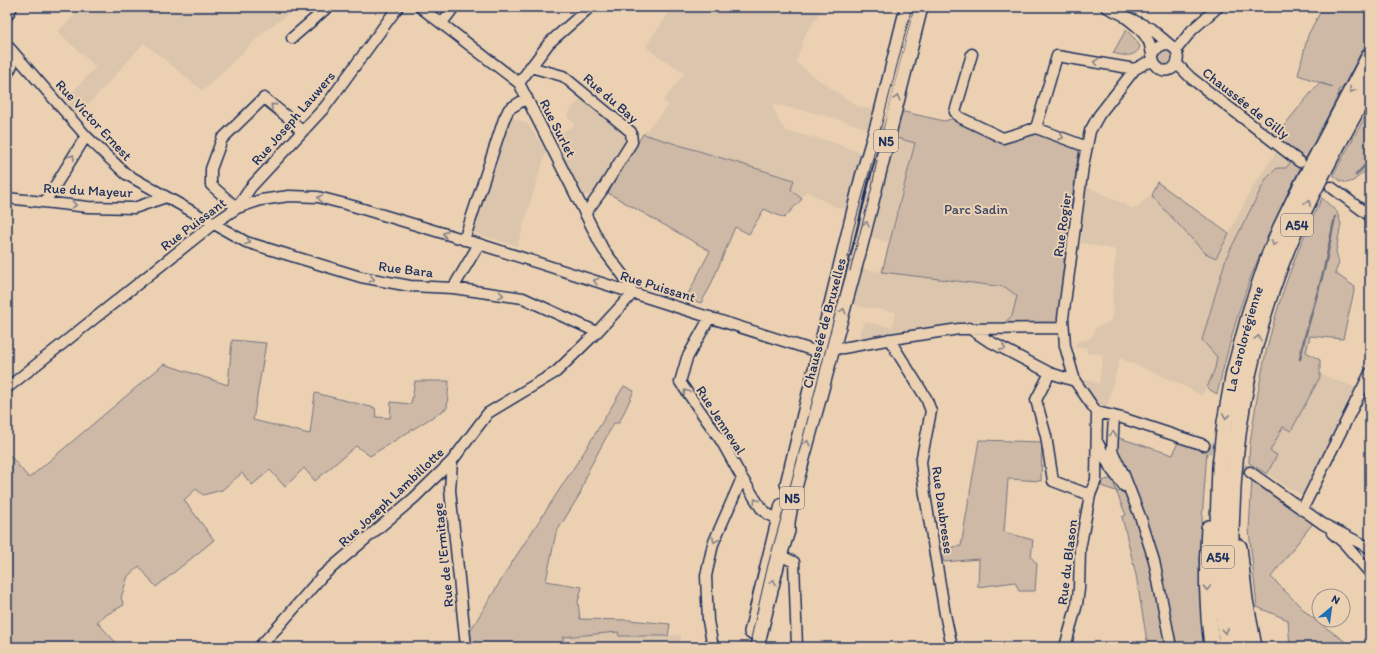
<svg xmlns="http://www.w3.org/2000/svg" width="1377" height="654" font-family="Itim,sans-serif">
<rect width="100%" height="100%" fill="#ebd1b2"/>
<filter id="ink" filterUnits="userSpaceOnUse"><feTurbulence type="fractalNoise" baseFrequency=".025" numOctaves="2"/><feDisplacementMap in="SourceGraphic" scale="8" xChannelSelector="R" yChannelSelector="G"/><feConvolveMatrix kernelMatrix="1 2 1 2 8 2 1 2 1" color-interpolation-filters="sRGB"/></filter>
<g filter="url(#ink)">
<!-- built -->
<path fill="#dbc5ac" d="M 82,7 L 299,7 L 267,29 L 203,91 L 144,43 L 79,115 L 65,100 L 96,67 L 58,32 Z
M 671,7 L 824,7 L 806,33 L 796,62 L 815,77 L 857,106 L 881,112 L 876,131 L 824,115 L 782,106 L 772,105 L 779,121 L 786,131 L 829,141 L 864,154 L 850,209 L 835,207 L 806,191 L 802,199 L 791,190 L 794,180 L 643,134 L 669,105 L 663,101 L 685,73 L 653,53 L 646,46 L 672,8 Z
M 583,97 L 629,135 L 629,139 L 595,195 L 581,195 L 553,138 L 575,125 L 567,116 L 572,108 Z
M 509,116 L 528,124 L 546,152 L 517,246 L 471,232 Z
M 893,137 L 915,143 L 889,242 L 866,236 Z
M 1280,146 L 1294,158 L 1286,168 L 1226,258 L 1202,340 L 1217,357 L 1215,368 L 1202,396 L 1184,386 L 1120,358 L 1107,407 L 1098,404 L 1082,380 L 1090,380 L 1099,384 L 1103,354 L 1087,353 L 1086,347 L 1075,348 L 1076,342 L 1087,340 L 1094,334 L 1095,328 L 1112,320 L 1114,268 L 1117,252 L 1112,249 L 1081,243 L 1086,186 L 1134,209 L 1151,195 L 1205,253 L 1216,258 L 1251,190 Z
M 858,268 L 882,272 L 1005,287 L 1017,296 L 1015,307 L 1012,316 L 1004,323 L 960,325 L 859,339 L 860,331 L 865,322 L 892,327 L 896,312 L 862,307 L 850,303 Z
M 1320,374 L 1360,389 L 1305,496 L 1292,490 L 1267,474 L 1277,455 L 1270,451 L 1283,426 L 1291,430 Z
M 617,631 L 619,636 L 681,635 L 680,645 L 676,645 L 675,647 L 563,647 L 562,637 Z"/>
<!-- green -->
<path fill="#cdb9a6" stroke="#747482" d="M 1323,7 L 1370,7 L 1370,35 L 1342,89 L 1339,89 L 1339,94 L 1306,158 L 1275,139 L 1277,134 L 1319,83 L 1333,87 L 1298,75 L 1308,35 Z
M 1126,30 L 1135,39 L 1140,47 C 1135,58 1123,56 1113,53 Z
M 1163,50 L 1171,51 L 1173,60 L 1172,63 L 1167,66 C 1162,64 1157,61 1158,55 Z
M 1370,108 L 1370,162 L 1364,172 L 1353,181 L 1347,183 L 1341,181 L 1333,175 Z
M 900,111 L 944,121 L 955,118 L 1004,142 L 1034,132 L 1075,147 L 1079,151 L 1065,245 L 1060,320 L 1054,324 L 1004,323 L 1012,316 L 1017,296 L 1005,287 L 882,272 L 915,143 L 893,137 Z
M 643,134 L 794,180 L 791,190 L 802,199 L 784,218 L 764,209 L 749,234 L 735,227 L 710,287 L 701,303 L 686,298 L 710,251 L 608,193 Z
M 1294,158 L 1301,166 C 1284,201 1267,237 1252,274 C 1237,313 1227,353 1217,394 L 1207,388 L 1215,368 L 1217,357 L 1202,340 L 1226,258 L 1266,179 L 1277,168 L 1286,168 Z
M 1157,182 L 1229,234 L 1216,258 L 1205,253 L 1151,195 Z
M 1322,198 L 1337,212 L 1341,224 L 1336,251 L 1339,263 L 1335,273 L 1355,287 L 1343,339 L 1310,336 L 1306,352 L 1320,360 L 1320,377 L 1291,431 L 1283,427 L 1270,451 L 1277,455 L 1267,474 L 1249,463 C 1249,443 1253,424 1256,405 C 1267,333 1289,263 1322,198 Z
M 232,340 L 266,343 L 253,420 L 310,434 L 315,393 L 375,408 L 376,417 L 390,418 L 391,402 L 411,404 L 415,381 L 449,381 L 447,408 L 370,456 L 356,446 L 315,481 L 304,468 L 285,487 L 270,470 L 252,485 L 242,473 L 222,490 L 203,495 L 196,489 L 184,500 L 214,540 L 156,587 L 139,566 L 128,576 L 121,598 L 124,605 L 104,616 L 97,622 L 120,647 L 7,647 L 7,452 L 29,478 L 164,364 L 228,385 Z
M 624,386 L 634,391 L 619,423 L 614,423 L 589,469 L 580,494 L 556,533 L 546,581 L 582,587 L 578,602 L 580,619 L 629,620 L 670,624 L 668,636 L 619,636 L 618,632 L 563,637 L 563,647 L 471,647 L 469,633 L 509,567 L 584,452 Z
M 1116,437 L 1173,455 L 1178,442 L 1207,451 L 1199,561 L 1204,647 L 1148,647 L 1136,575 L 1122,517 L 1126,515 L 1116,491 L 1101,486 L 1102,481 L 1113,478 L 1116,491 L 1124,493 L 1143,532 L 1115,445 Z
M 979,440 L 1042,442 L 1041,481 L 1008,479 L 1004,532 L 1033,540 L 1031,557 L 1037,564 L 1035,591 L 1019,591 L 1015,582 L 978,587 L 979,559 L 944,562 L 939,549 L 961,546 Z
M 1252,478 L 1313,523 L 1271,577 L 1310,616 L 1347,643 L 1344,647 L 1290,647 L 1288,620 L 1257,607 L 1249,530 Z"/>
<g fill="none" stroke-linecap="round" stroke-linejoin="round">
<!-- stream -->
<path stroke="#6d6f7f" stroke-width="2.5" d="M 1356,175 L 1370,160
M 1300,359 L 1304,340 L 1324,270 L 1335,217"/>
<!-- minor-tunnel -->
<path stroke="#c1b1a1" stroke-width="10" stroke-dasharray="10 5" stroke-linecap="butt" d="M 1204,445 L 1250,472"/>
<!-- minor casing -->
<g stroke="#1b2f5e" stroke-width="13">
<path id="minor" d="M 420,7 L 519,83 L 603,249 L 628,282 L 633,293
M 1106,7 L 1150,28 L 1169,44
M 7,16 L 12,7
M 1125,17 C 1134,24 1144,31 1149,42 C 1152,49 1151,60 1157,66 C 1168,78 1183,64 1176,50 L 1169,44 C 1160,44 1155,48 1153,56
M 442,23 L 454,7
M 292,38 L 328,7
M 7,45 L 86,136 L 126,174 L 246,242 L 361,277 L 410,286 L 453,288 L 523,298 L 597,332
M 1176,50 L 1192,30 L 1218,7
M 972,54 L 955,112 L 959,117 L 1003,138 L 1036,128 L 1087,147
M 1154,62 L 1146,63 L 1135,69 L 1099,115 L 1090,131 L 1083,166 L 1063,318 L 1065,346 L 1075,381 L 1093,407 L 1097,412 L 1122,418 L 1204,445
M 1177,64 L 1191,78 L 1300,162
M 530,67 L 563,76 L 631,132 L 632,142 L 601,192 L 585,214
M 7,75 L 16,57
M 519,83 L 549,43 L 590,7
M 1036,128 L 1057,56 L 1135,69
M 1331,187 L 1370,216
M 7,198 L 88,207 L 134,208 L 166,197
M 45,202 L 86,136
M 237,208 L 251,187 L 325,107 L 398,7
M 237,208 L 211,185 L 211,169 L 222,139 L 264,98 L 291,120 L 302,132
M 464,240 L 504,119 L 509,109 L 527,98
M 453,288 L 479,244
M 710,317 L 687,358 L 680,382 L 722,442 L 742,478 L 761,508 L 769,515 L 784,520
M 969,328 L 987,340 L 1050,373 L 1075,381
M 889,339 L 926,398 L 931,411 L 921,462 L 925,495 L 945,614 L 952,647
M 1050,373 L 1036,400 L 1046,436 L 1053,481 L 1090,495
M 7,388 L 213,224 L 237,208 L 261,200 L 289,196 L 318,197 L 353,206 L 479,244 L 812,350 L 843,348 L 892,339 L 959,329 L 1063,328
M 1114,416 L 1112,451 L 1124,475 L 1141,519 L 1154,560 L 1171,647
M 1098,443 L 1111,469 L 1124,486
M 452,461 L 450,490 L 466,647
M 1250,472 L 1323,524 L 1370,548
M 1302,510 L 1370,373
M 1332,533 L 1344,543 L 1370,573
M 775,553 L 794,562 L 797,647
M 259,647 L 278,627 L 322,576 L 414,498 L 452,461 L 488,413 L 556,372 L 597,332 L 633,293
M 713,647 L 708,621 L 706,576 L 713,544 L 742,478
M 1065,647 L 1077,604 L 1079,589 L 1080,549 L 1090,495 L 1096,480 L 1097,412"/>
</g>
<!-- major casing -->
<g stroke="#1b2f5e" stroke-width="16">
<path id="major" d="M 787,484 L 862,177 L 881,112 L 907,7
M 751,632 L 782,505
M 757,647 L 778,562 L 788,531 L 788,522 L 793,495 L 859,253 L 921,7"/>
</g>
<!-- highway casing -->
<g stroke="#1b2f5e" stroke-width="18">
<g id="highway">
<path d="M 1209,528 C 1206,568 1207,607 1212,647"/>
<path d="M 1239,547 L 1245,600 L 1254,647"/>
<path id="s1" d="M 1227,647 L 1217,556 L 1220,466 L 1225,422 L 1234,372 L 1251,309 L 1270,253 L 1281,227 L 1297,194 L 1370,55"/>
<path d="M 1240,647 C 1236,624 1231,595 1231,572 C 1230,551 1231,530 1232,508 C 1235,418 1254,328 1289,244 C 1312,189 1342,137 1370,85"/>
</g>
</g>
<!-- minor -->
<use href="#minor" stroke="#ebd1b2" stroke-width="10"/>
<!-- major -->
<use href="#major" stroke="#ebd1b2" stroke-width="13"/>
<!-- highway -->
<use href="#highway" stroke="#ebd1b2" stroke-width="15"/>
<!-- tram -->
<path stroke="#1b2f5e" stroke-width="1" d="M 850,271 L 872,187 L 877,160
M 749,647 L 768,565 L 793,476 L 845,275 L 852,234 L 874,154 L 912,7"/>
</g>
<!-- one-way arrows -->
<defs><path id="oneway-chevron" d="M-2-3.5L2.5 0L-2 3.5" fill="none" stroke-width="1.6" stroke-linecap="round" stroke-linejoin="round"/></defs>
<g stroke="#838088">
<use href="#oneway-chevron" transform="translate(1096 62) rotate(-171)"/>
<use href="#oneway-chevron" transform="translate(1352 90) rotate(118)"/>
<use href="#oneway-chevron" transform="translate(897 98) rotate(-76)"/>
<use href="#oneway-chevron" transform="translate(273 106) rotate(-140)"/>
<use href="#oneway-chevron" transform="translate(1061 137) rotate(21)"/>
<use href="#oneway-chevron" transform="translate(72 157) rotate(-58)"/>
<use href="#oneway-chevron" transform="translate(320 198) rotate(-170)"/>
<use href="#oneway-chevron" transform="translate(1308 203) rotate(-64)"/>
<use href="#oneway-chevron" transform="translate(74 205) rotate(6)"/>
<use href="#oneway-chevron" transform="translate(866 224) rotate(-76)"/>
<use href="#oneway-chevron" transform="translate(445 234) rotate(-164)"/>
<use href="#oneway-chevron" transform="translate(248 242) rotate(21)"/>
<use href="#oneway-chevron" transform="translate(1274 243) rotate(112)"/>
<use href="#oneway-chevron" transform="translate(372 279) rotate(11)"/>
<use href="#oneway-chevron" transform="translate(596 281) rotate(-162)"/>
<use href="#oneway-chevron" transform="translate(501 295) rotate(8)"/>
<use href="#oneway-chevron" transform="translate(843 311) rotate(-75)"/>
<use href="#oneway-chevron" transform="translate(1258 338) rotate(-76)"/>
<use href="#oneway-chevron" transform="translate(1003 348) rotate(28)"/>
<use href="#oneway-chevron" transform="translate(686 392) rotate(-124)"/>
<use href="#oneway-chevron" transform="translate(1226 416) rotate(100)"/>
<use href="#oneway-chevron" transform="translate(1113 434) rotate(-85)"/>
<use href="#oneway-chevron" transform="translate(807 443) rotate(-74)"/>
<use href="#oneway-chevron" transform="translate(756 501) rotate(-123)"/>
<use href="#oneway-chevron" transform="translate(715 540) rotate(112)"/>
<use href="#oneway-chevron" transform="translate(773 582) rotate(-76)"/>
<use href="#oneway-chevron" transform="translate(1207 588) rotate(88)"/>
<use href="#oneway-chevron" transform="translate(1225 631) rotate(84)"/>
</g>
</g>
<g text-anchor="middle" stroke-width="4" stroke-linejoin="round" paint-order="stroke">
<!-- shield labels -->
<g fill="#ebd1b2" stroke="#596077" stroke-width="1">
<rect x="874" y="130" width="24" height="22" rx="3"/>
<rect x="1281" y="214" width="32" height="22" rx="3"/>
<rect x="780" y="487" width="24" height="22" rx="3"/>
<rect x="1202" y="546" width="32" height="22" rx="3"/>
</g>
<g font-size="13" font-weight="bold" fill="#1b2f5e">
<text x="886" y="146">N5</text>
<text x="1297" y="230">A54</text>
<text x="792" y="503">N5</text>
<text x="1218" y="562">A54</text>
</g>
<!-- street labels -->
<g font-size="14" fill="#1b2f5e" stroke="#ebd1b2">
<text transform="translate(611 98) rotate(41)" y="5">Rue du Bay</text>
<text transform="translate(1246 103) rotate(38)" y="5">Chaussée de Gilly</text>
<text transform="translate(293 118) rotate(-49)" y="5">Rue Joseph Lauwers</text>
<text transform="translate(94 120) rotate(47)" y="5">Rue Victor Ernest</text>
<text transform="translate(558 128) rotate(63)" y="5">Rue Surlet</text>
<text transform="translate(88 190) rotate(3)" y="5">Rue du Mayeur</text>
<text transform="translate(193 224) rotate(-37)" y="5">Rue Puissant</text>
<text transform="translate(1062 225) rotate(-82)" y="5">Rue Rogier</text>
<text transform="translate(406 269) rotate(7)" y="5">Rue Bara</text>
<text transform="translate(658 286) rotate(17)" y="5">Rue Puissant</text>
<text transform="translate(824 323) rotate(-75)" y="5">Chaussée de Bruxelles</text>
<text dy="5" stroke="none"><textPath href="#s1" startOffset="311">La Carolorégienne</textPath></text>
<text transform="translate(721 420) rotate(57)" y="5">Rue Jenneval</text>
<text transform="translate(391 497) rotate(-43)" y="5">Rue Joseph Lambillotte</text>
<text transform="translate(943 510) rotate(82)" y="5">Rue Daubresse</text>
<text transform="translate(443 555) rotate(-96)" y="5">Rue de l'Ermitage</text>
<text transform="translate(1067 562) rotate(-83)" y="5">Rue du Blason</text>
</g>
<!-- park labels -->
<g font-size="14" fill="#364469" stroke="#ebd1b2">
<text x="976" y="214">Parc Sadin</text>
</g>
</g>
<!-- margin -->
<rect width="1377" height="654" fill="none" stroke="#ebd1b2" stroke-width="24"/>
<rect x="12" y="12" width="1353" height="630" fill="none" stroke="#1b2f5e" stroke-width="1.5" filter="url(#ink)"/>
<!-- north arrow -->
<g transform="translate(1331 608) rotate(29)"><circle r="19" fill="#ebd1b2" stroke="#989090"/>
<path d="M0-3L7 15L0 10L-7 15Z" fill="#1f6fb2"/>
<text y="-6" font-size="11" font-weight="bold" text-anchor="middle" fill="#1b2f5e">N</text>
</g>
</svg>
